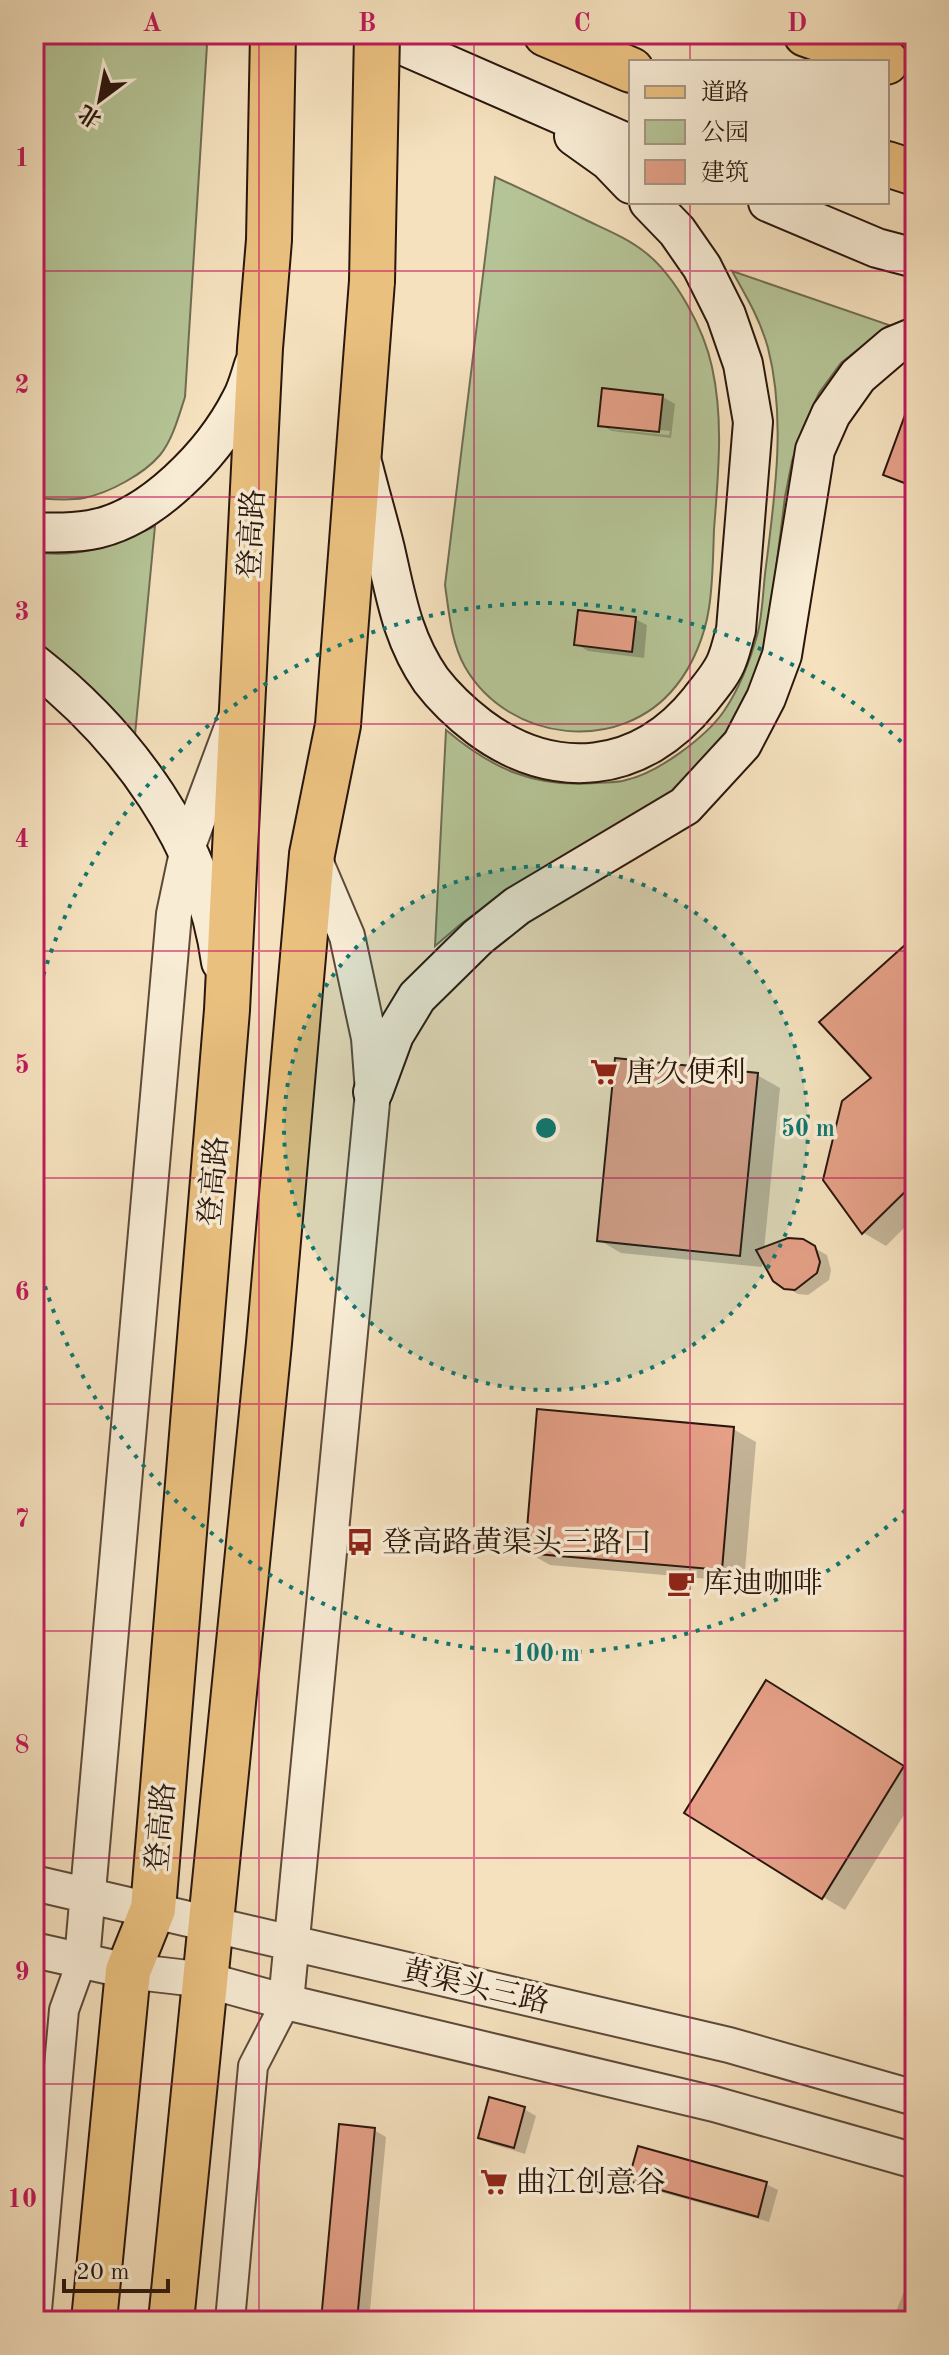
<svg xmlns="http://www.w3.org/2000/svg" width="949" height="2355" font-family="'Old Standard TT','Noto Serif SC',serif">
<rect width="100%" height="100%" fill="#f5e1be"/>
<filter id="stains"><feTurbulence type="fractalNoise" baseFrequency=".0025" numOctaves="4"/><feColorMatrix values="0 0 0 0 .2 0 0 0 0 .09 0 0 0 0 .02 0 0 0 .5 -.17"/></filter>
<radialGradient id="worn" r=".72"><stop offset=".6" stop-color="#630" stop-opacity="0"/><stop offset="1" stop-color="#630" stop-opacity=".3"/></radialGradient>
<!-- green -->
<path fill="#b5c496" stroke="#706d52" stroke-width="2" d="M 34,34 L 184,34 L 207,45 L 185,397 C 179,415 173,439 160,455 C 144,474 109,493 84,498 C 68,501 50,499 34,498 Z
M 495,177 C 526,191 557,206 588,221 C 607,230 629,239 646,253 C 676,277 704,329 712,367 C 724,421 718,475 714,530 C 713,555 713,583 709,608 C 705,635 693,665 676,686 C 621,755 509,743 465,667 C 451,642 449,612 445,585 Z
M 732,271 L 889,325 L 841,363 L 819,393 L 803,428 L 792,461 L 785,497 L 765,657 L 731,732 L 668,796 L 517,884 L 462,923 L 435,946 L 446,730 C 492,769 535,788 596,783 C 606,782 617,783 626,780 C 658,773 706,737 724,711 C 739,689 751,658 758,632 C 763,611 763,587 766,566 C 775,495 786,418 768,348 C 760,319 746,296 732,271 Z
M 155,526 L 134,745 L 85,685 L 34,644 L 34,552 C 79,559 115,545 155,526 Z"/>
<!-- shadow -->
<path fill="#0003" fill-rule="evenodd" d="M 663,397 L 675,404 L 671,438 L 612,431 L 601,425 ZM 610,425 L 670,431 L 669,435 L 610,429 Z
M 635,619 L 647,625 L 644,658 L 588,651 L 576,644 Z
M 915,939 L 915,1217 L 886,1246 L 864,1233 L 825,1179 L 873,1079 Z
M 757,1075 L 780,1088 L 764,1250 L 802,1241 L 827,1255 L 831,1270 L 829,1280 L 808,1295 L 798,1294 L 785,1287 L 763,1258 L 762,1267 L 621,1253 L 599,1240 Z
M 733,1429 L 756,1442 L 744,1582 L 550,1565 L 527,1552 Z
M 789,1696 L 915,1774 L 915,1797 L 845,1910 L 823,1897 Z
M 524,2109 L 536,2116 L 525,2154 L 492,2144 L 480,2138 Z
M 374,2130 L 386,2137 L 369,2321 L 323,2321 Z
M 630,2180 L 766,2184 L 778,2190 L 769,2222 L 642,2187 Z
M 905,2289 L 915,2292 L 915,2321 L 892,2321 Z"/>
<!-- building -->
<path fill="#e5a087" stroke="#2a160d" stroke-width="2" d="M 602,388 L 663,395 L 659,432 L 598,426 Z
M 912,396 L 915,397 L 915,487 L 883,475 Z
M 578,610 L 636,617 L 632,652 L 574,645 Z
M 915,936 L 915,1182 L 862,1234 L 823,1180 L 842,1101 L 871,1078 L 819,1022 Z
M 615,1058 L 758,1073 L 740,1256 L 597,1241 Z
M 788,1238 L 803,1239 L 815,1246 L 820,1262 L 817,1273 L 795,1290 L 784,1289 L 773,1281 L 756,1250 Z
M 537,1409 L 734,1427 L 722,1570 L 525,1553 Z
M 766,1680 L 904,1766 L 822,1899 L 684,1813 Z
M 489,2097 L 525,2107 L 514,2148 L 478,2138 Z
M 339,2124 L 375,2128 L 357,2321 L 321,2321 Z
M 638,2146 L 767,2182 L 758,2217 L 628,2181 Z"/>
<g fill="none" stroke-linecap="round" stroke-linejoin="round">
<!-- minor casing -->
<g stroke="#5d4939" stroke-width="32">
<path id="minor" d="M 36,2321 L 64,2010 L 82,1960
M 230,2321 L 253,2066 L 286,2002"/>
</g>
<!-- tertiary casing -->
<g stroke="#5d4939" stroke-width="38">
<path id="tertiary" d="M 34,1883 L 729,2045 L 915,2098
M 34,1950 L 128,1971 L 206,1980 L 286,2002 L 714,2104 L 915,2161
M 82,1960 L 174,914 L 189,843 L 234,722
M 286,2002 L 373,1092 L 369,1038 L 347,936 L 313,856"/>
</g>
<!-- secondary casing -->
<g stroke="#2a160d" stroke-width="42">
<path id="secondary" d="M 377,34 L 631,145
M 574,136 L 609,161 L 631,184
M 768,202 L 877,248 L 915,258
M 363,466 C 370,494 378,521 385,549 C 396,597 402,638 431,680 C 444,697 462,714 479,727 C 554,783 641,774 700,700 C 709,688 722,674 727,660 C 731,650 733,640 736,630 L 753,422 L 743,364 L 726,315 L 702,267 L 677,231 L 649,202
M 34,532 C 53,533 71,533 90,530 C 151,520 214,453 241,400 C 247,390 250,377 254,365
M 34,664 C 127,737 205,843 221,962
M 373,1092 L 394,1035 L 417,997 L 478,937 L 517,906 L 685,806 L 742,744 L 766,698 L 782,655 L 815,450 L 831,414 L 858,376 L 893,346 L 915,337"/>
</g>
<!-- primary casing -->
<g stroke="#2a160d" stroke-width="48">
<path id="primary" d="M 94,2321 L 128,1971 L 153,1909 L 227,1010 L 260,348 L 269,240 L 273,34
M 171,2321 L 269,1343 L 312,854 L 338,725 L 372,281"/>
</g>
<!-- trunk casing -->
<g stroke="#2a160d" stroke-width="48">
<path id="trunk" d="M 546,34 L 631,70
M 806,34 L 886,62
M 887,164 L 915,173"/>
</g>
<!-- minor -->
<use href="#minor" stroke="#f8ecd5" stroke-width="28"/>
<!-- tertiary -->
<use href="#tertiary" stroke="#f8ecd5" stroke-width="34"/>
<!-- secondary -->
<use href="#secondary" stroke="#f8ecd5" stroke-width="38"/>
<!-- primary -->
<use href="#primary" stroke="#eac07f" stroke-width="44"/>
<!-- trunk -->
<use href="#trunk" stroke="#eac07f" stroke-width="44"/>
<!-- primary-bridge casing -->
<g stroke="#2a160d" stroke-width="48" stroke-linecap="butt">
<path id="primary-bridge" d="M 372,281 L 377,34"/>
</g>
<!-- primary-bridge -->
<use href="#primary-bridge" stroke="#eac07f" stroke-width="44"/>
</g>
<!-- grid -->
<path fill="none" stroke="#c2185b" stroke-width="2" stroke-opacity="0.55" d="M 259,34 L 259,2321M 474,34 L 474,2321M 690,34 L 690,62M 690,202 L 690,2321M 34,271 L 915,271M 34,497 L 915,497M 34,724 L 915,724M 34,951 L 915,951M 34,1178 L 915,1178M 34,1404 L 915,1404M 34,1631 L 915,1631M 34,1858 L 915,1858M 34,2084 L 915,2084"/>
<!-- distance rings -->
<circle cx="546" cy="1128" r="262" fill="#0f766e" fill-opacity=".12"/>
<g fill="none" stroke="#0f766e" stroke-width="4" stroke-dasharray="4 8">
<circle cx="546" cy="1128" r="262"/>
<path d="M914 1502A525 525 0 0 1 34 1246M34 1010A525 525 0 0 1 914 754"/>
</g>
<!-- icons -->
<defs>
<g id="supermarket-bare" transform="scale(2.16)"><path d="M-6-5.5h2.5l.6 2H6L4.5 2H-2.5L-4.4-4H-6ZM-1.5 3.2a1.3 1.3 0 1 0 .1 0ZM3 3.2a1.3 1.3 0 1 0 .1 0Z" fill="#8f2418" stroke="#f8ecd5" stroke-width="2.5" paint-order="stroke"/></g>
<g id="bus-bare" transform="scale(2.16)"><path d="M-5-6H5V4H4V6H2V4H-2V6H-4V4H-5ZM-3.5-4V0h7V-4ZM-3.5 1.2v1.5H-2V1.2ZM2 1.2v1.5H3.5V1.2Z" fill="#8f2418" stroke="#f8ecd5" stroke-width="2.5" paint-order="stroke"/></g>
<g id="cafe-bare" transform="scale(2.16)"><path d="M-5.5-4.5H6V0H3Q3 3.5 0 3.5H-2.5Q-5.5 3.5-5.5 0ZM3-3.2v2h1.7v-2ZM-6 4.5H4V6H-6Z" fill="#8f2418" stroke="#f8ecd5" stroke-width="2.5" paint-order="stroke"/></g>
</defs>
<g fill-rule="evenodd">
<use href="#supermarket-bare" x="604" y="1072"/>
<use href="#bus-bare" x="360" y="1542"/>
<use href="#cafe-bare" x="681" y="1583"/>
<use href="#supermarket-bare" x="494" y="2182"/>
</g>
<g text-anchor="middle" stroke-width="7" stroke-linejoin="round" paint-order="stroke">
<!-- street labels -->
<g font-size="30" fill="#2a160d" stroke="#f8ecd5">
<text transform="translate(251 534) rotate(-87)" y="10">登高路</text>
<text transform="translate(213 1181) rotate(-85)" y="10">登高路</text>
<text transform="translate(160 1827) rotate(-85)" y="10">登高路</text>
<text transform="translate(476 1986) rotate(13)" y="10">黄渠头三路</text>
</g>
<!-- poi labels -->
<g font-size="30" fill="#2a160d" stroke="#f8ecd5" text-anchor="start">
<text x="626" y="1082">唐久便利</text>
<text x="382" y="1552">登高路黄渠头三路口</text>
<text x="703" y="1593">库迪咖啡</text>
<text x="516" y="2192">曲江创意谷</text>
</g>
</g>
<circle cx="546" cy="1128" r="12" fill="#0f766e" stroke="#f8ecd5" stroke-width="4"/>
<g font-size="24" text-anchor="middle" font-weight="bold" fill="#0f766e" stroke="#f8ecd5" stroke-width="7" stroke-linejoin="round" paint-order="stroke">
<text x="808" y="1136">50 m</text>
<text x="546" y="1661">100 m</text>
</g>
<!-- margin -->
<rect width="949" height="2355" fill="none" stroke="#f5e1be" stroke-width="88"/>
<!-- legend -->
<rect x="629" y="60" width="260" height="144" fill="#f8ecd5" stroke="#a69685" stroke-width="2"/>
<rect x="645" y="86" width="40" height="12" fill="#eac07f" stroke="#a69685" stroke-width="2"/>
<text x="701" y="100" font-size="24" fill="#2a160d">道路</text>
<rect x="645" y="120" width="40" height="24" fill="#b5c496" stroke="#a69685" stroke-width="2"/>
<text x="701" y="140" font-size="24" fill="#2a160d">公园</text>
<rect x="645" y="160" width="40" height="24" fill="#e5a087" stroke="#a69685" stroke-width="2"/>
<text x="701" y="180" font-size="24" fill="#2a160d">建筑</text>
<!-- north arrow -->
<g transform="translate(100 100) rotate(212)" stroke="#f8ecd5" stroke-width="6" paint-order="stroke">
<path d="M0-6L14 30L0 20L-14 30Z" fill="#2a160d"/>
<text y="-12" font-size="22" font-weight="bold" text-anchor="middle" fill="#2a160d">北</text>
</g>
<!-- scale -->
<path d="M64 2279v12h104v-12" fill="none" stroke="#2a160d" stroke-width="4"/>
<text x="76" y="2279" font-size="24" fill="#2a160d" stroke="#f8ecd5" stroke-width="6" paint-order="stroke">20 m</text>
<rect x="44" y="44" width="861" height="2267" fill="none" stroke="#c2185b" stroke-width="3"/>
<g font-size="26" text-anchor="middle" font-weight="bold" fill="#c2185b">
<text x="152" y="31">A</text>
<text x="367" y="31">B</text>
<text x="582" y="31">C</text>
<text x="797" y="31">D</text>
<text x="22" y="166">1</text>
<text x="22" y="393">2</text>
<text x="22" y="620">3</text>
<text x="22" y="847">4</text>
<text x="22" y="1073">5</text>
<text x="22" y="1300">6</text>
<text x="22" y="1527">7</text>
<text x="22" y="1753">8</text>
<text x="22" y="1980">9</text>
<text x="22" y="2207">10</text>
</g>
<rect width="100%" height="100%" filter="url(#stains)"/>
<rect width="100%" height="100%" fill="url(#worn)"/>
</svg>
